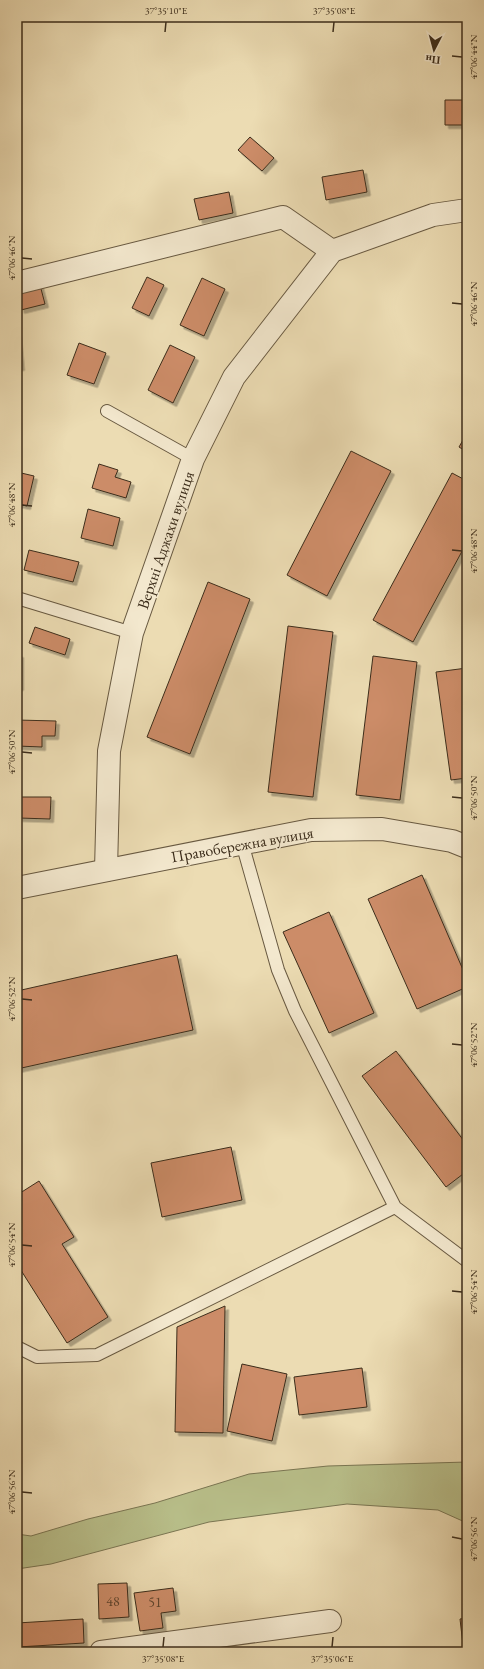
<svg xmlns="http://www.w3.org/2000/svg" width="484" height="1669" font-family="'EB Garamond',serif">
<defs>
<filter id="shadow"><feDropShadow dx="3.5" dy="3.5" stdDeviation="0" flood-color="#0004"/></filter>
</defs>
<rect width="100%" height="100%" fill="#ecdcb3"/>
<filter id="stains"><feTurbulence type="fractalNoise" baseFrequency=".005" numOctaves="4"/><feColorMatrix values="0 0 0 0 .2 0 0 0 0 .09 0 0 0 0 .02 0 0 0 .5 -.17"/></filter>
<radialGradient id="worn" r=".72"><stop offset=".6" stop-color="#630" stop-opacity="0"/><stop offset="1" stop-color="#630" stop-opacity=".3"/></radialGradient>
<!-- green -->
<path fill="#b9c08b" stroke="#7a7653" d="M 467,1462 L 467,1523 L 438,1510 L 347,1504 L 209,1522 L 51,1564 L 17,1569 L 17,1534 L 31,1536 L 88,1519 L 155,1503 L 249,1474 L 328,1466 Z"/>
<!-- building -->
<path fill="#cc8c67" stroke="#3c2d1b" filter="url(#shadow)" d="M 445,100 L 467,100 L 467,125 L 445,125 Z
M 250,137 L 274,158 L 262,171 L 238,150 Z
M 363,170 L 367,192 L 326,200 L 322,177 Z
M 229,192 L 233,213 L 199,220 L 194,199 Z
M 147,277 L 164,285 L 149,316 L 132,308 Z
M 202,278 L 225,289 L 204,336 L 180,325 Z
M 40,285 L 45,304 L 21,310 L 17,292 Z
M 17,325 L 21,367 L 17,367 Z
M 79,343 L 106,353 L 94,384 L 67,375 Z
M 170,345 L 195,357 L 173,403 L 148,390 Z
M 467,433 L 467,452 L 459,447 Z
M 351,451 L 391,471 L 327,596 L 287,575 Z
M 99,464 L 118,470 L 115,477 L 131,482 L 126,498 L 92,488 Z
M 17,472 L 34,476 L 27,506 L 17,504 Z
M 452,473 L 467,481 L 467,542 L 413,642 L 373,620 Z
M 88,509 L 120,518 L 113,546 L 81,538 Z
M 29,550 L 79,562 L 73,582 L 24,570 Z
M 208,582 L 250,599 L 190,754 L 147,737 Z
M 288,626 L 333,632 L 313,797 L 268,792 Z
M 35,627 L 70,639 L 65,655 L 29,643 Z
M 17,654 L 20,654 L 20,687 L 17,687 Z
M 373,656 L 417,662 L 400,800 L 356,795 Z
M 467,668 L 467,778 L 451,780 L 436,672 Z
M 17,720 L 56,721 L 55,736 L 42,736 L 42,747 L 17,746 Z
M 19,797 L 51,797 L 50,819 L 19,818 Z
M 422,875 L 467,979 L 467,987 L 417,1009 L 368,899 Z
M 329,912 L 374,1013 L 329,1033 L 283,932 Z
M 177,955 L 193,1030 L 17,1069 L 17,991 Z
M 396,1051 L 467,1145 L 467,1171 L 446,1187 L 362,1076 Z
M 231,1147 L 242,1200 L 162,1217 L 151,1163 Z
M 39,1181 L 74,1237 L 62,1244 L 108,1317 L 67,1343 L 17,1264 L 17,1195 Z
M 225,1306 L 223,1433 L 175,1432 L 177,1327 Z
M 242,1364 L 287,1374 L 272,1441 L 227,1431 Z
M 362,1368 L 367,1407 L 299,1415 L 294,1377 Z
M 127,1583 L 129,1617 L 99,1619 L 98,1584 Z
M 173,1588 L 176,1611 L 161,1613 L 163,1628 L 140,1631 L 134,1593 Z
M 467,1618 L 467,1644 L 463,1645 L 460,1619 Z
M 83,1619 L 84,1643 L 18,1647 L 17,1623 Z"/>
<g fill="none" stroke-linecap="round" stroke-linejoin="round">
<!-- service casing -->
<g stroke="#685941" stroke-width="14">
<path id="service" d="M 107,411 L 193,459
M 17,598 L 132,633
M 242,843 L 278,970 L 295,1011 L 395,1207 L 467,1261
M 17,1347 L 37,1357 L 97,1355 L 395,1207"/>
</g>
<!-- minor casing -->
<g stroke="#685941" stroke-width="24">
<path id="minor" d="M 17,283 L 283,217 L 332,251
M 106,870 L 109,751 L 132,633 L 193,459 L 234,377 L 332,251 L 433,215 L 467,210
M 101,1652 L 330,1621"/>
</g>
<!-- tertiary casing -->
<g stroke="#685941" stroke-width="24">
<path id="tertiary" d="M 17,888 L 311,830 L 382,829 L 452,841 L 467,847"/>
</g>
<!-- service -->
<use href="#service" stroke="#f3e8ce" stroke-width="12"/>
<!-- minor -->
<use href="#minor" stroke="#f3e8ce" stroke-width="22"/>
<!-- tertiary -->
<use href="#tertiary" stroke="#f3e8ce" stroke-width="22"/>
</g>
<!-- ticks -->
<path fill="none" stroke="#3c2d1b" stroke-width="1.5" d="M 165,32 L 166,22M 333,32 L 334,22M 452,56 L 462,57M 22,258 L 32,259M 452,303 L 462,304M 22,505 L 32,506M 452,550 L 462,551M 22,752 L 32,753M 452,797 L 462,798M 22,999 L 32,1000M 452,1044 L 462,1045M 22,1245 L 32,1246M 452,1291 L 462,1292M 22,1492 L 32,1493M 452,1537 L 462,1539M 163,1647 L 164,1637M 332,1647 L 333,1637"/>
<g text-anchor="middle" stroke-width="3" stroke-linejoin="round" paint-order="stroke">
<!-- number labels -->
<g font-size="14" fill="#60452e">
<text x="113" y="1606">48</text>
<text x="155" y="1607">51</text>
</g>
<!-- street labels -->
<g font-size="16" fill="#3c2d1b" stroke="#f3e8ce">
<text transform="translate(165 540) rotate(-71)" y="6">Верхні Аджахи вулиця</text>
<text transform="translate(242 844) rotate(-10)" y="6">Правобережна вулиця</text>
</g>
</g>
<!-- margin -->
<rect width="484" height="1669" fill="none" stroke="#ecdcb3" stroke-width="44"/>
<!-- north arrow -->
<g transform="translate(434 50) rotate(186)" stroke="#f3e8ce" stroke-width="3" paint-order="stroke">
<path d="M0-3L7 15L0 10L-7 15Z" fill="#3c2d1b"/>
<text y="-6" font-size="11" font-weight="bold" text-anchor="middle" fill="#3c2d1b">Пн</text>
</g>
<rect x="22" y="22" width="440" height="1625" fill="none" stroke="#3c2d1b" stroke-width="1.5"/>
<g font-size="10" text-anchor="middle" fill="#3c2d1b">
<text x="166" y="14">37°35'10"E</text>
<text x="334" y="14">37°35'08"E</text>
<text transform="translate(473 57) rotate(-90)" y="4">47°06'44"N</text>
<text transform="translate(11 258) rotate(-90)" y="4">47°06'46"N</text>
<text transform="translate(473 304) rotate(-90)" y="4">47°06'46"N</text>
<text transform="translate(11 505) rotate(-90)" y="4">47°06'48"N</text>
<text transform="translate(473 551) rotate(-90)" y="4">47°06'48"N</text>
<text transform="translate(11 752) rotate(-90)" y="4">47°06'50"N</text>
<text transform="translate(473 798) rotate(-90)" y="4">47°06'50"N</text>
<text transform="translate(11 999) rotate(-90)" y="4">47°06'52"N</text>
<text transform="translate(473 1045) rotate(-90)" y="4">47°06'52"N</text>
<text transform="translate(11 1245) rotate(-90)" y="4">47°06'54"N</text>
<text transform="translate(473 1292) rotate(-90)" y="4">47°06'54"N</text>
<text transform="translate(11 1492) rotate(-90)" y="4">47°06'56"N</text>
<text transform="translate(473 1539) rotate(-90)" y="4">47°06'56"N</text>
<text x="163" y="1662">37°35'08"E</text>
<text x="332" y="1662">37°35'06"E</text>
</g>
<rect width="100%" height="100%" filter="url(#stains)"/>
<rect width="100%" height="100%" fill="url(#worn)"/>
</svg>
